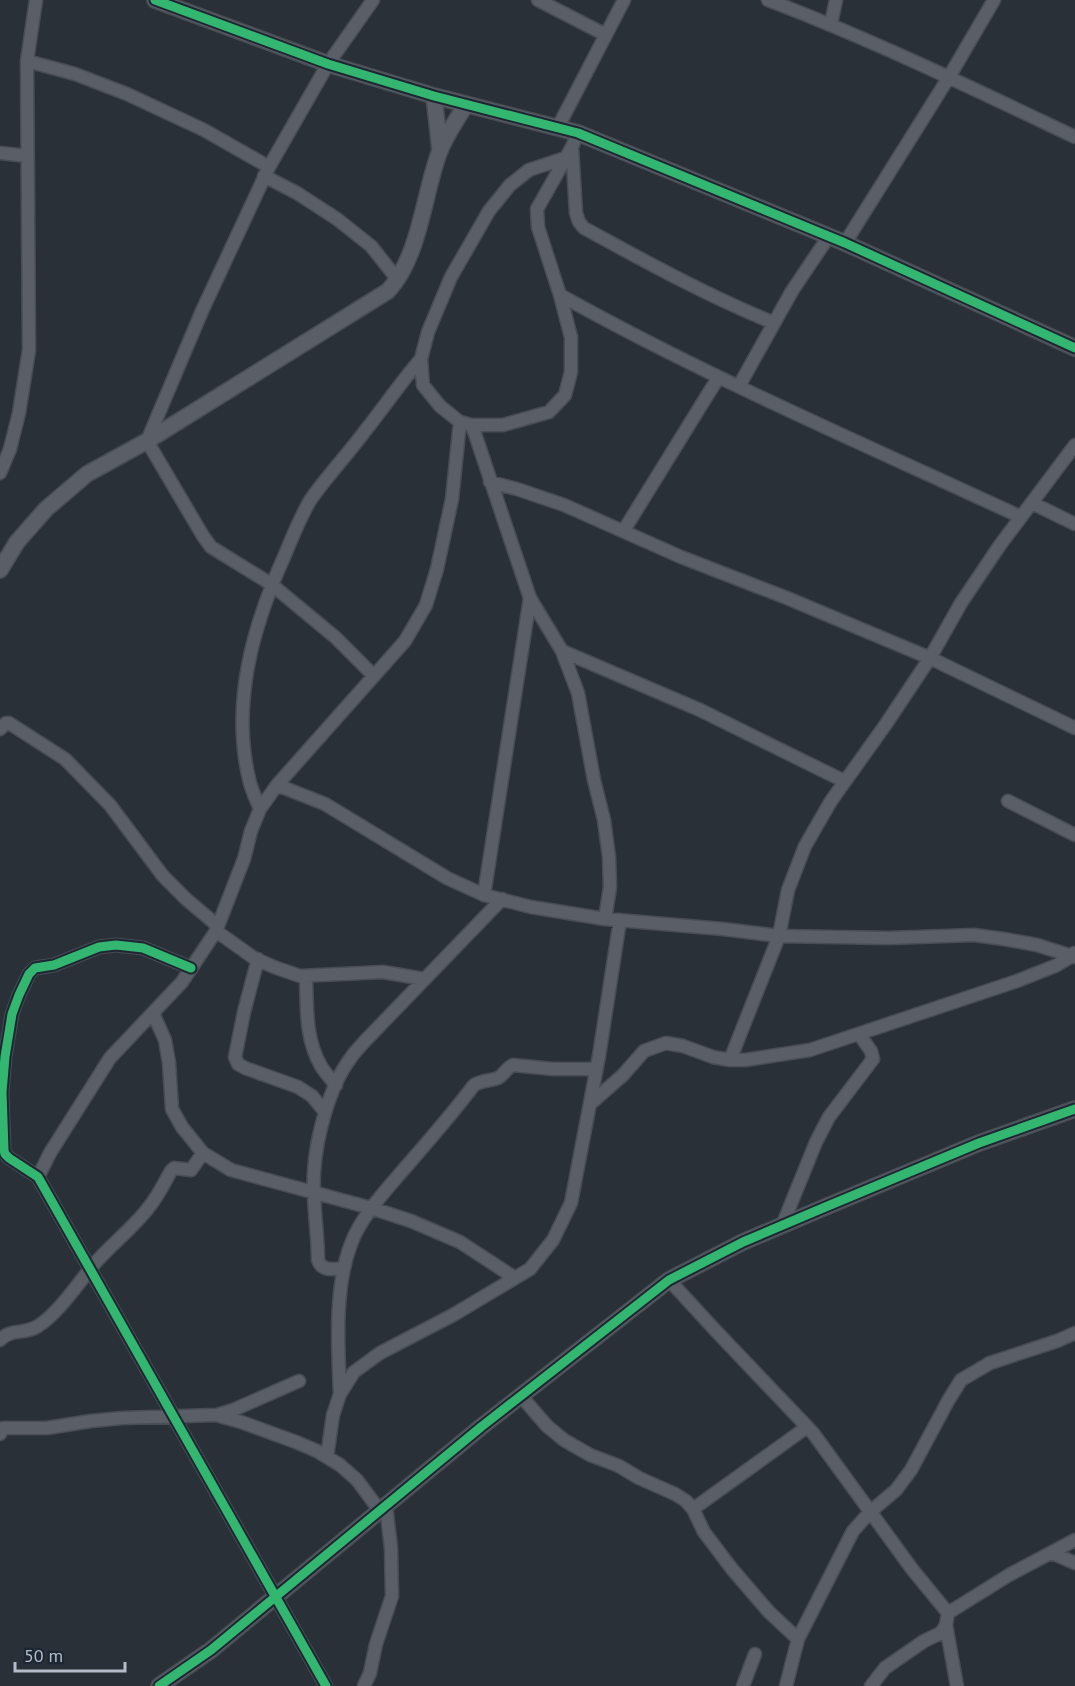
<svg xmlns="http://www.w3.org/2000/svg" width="1075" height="1686" font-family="'PT Sans',sans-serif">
<rect width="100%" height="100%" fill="#2a3038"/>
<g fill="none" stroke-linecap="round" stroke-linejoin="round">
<!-- minor casing -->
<g stroke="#484c53" stroke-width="15">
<path id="minor" d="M 373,0 L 328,64 L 269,167 L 202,311 L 147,441 L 203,536 L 211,547 L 271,584 L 335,637 L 374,676
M 538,0 L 606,35
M 768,0 C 873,40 974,89 1075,137
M 831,24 L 836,0
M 27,61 L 75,74 L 127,94 L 204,130 L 269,167
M 558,127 L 624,0
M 572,147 L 576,213 L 579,222 L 584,228 C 646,262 708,296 774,323
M 0,153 L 27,156
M 565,158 L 529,170 L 510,185 L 489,211 L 451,277 L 428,332 L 421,359 L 423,385 L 440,406 L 460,422 L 472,425 L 530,598 L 562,651 L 578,693 L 594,780 L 604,820 L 609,857 L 610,887 L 605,919
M 264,176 L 297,193 L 337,219 L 371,246 L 398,280
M 845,243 L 949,77 L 994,0
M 560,295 C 709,378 866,445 1021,517
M 739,386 L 792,291 L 829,236
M 472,425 L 503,425 L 549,412 L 565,395 L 571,372 L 571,337 L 560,295 L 538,227 L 537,209 L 572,147 L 578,133
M 0,473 L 10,449 L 19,413 L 29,350 L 27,61 L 36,0
M 490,482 L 517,489 L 564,505 L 681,557 L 787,598 L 930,658 L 1075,728
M 1032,503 L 1075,524
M 624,530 L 718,378
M 562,651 L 700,710 L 844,781
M 0,729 L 6,723 L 9,723 L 65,759 L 110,805 L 163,876 L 186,899 L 218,926
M 277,785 L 325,804 L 447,878 L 484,895 L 531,907 L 605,919 L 723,929 L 779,936 L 889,938 L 974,935 L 1004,939 L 1037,945 L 1075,957
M 1008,801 L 1075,835
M 260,809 C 256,799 251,789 249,779 C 231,703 253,626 284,557 C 292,538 300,517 311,499 C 328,475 348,454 365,431 C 384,407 401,382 421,359
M 484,895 L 530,598
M 216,931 L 254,958 L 274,967 L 300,976 L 383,972 L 424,979
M 258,959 L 244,1012 L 235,1057 L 238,1064 L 245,1068 L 298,1087 L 312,1096 L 325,1112
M 191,968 L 143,948 L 116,945 L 99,947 L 54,965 L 35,968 L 29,974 L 19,995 L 12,1014 L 5,1057 L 2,1092 L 4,1150 L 5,1154 L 9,1158 L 38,1177 L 326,1686
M 306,976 C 307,1006 305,1039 321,1066 C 325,1073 331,1079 336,1085
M 153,1013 L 165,1040 L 169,1063 L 172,1109 L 182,1127 L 203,1153 L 231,1170 L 371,1208 L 411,1221 L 460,1242 L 515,1278
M 730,1060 L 779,936 L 788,890 L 805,846 L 831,801 L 886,724 L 930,658 L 961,603 L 1000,545 L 1075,445
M 590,1104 L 623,1075 L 644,1051 L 666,1043 L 683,1046 L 713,1057 L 730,1060 L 745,1060 L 810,1050 L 1017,981 L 1055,966 L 1072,956 L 1074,953
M 38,1177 L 50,1153 L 110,1058 L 182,982 L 216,931 L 244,859 L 251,831 L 260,809 L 277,785 L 405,641 L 426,605 L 437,569 L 452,499 L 460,422
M 782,1226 L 816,1142 L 829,1117 L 873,1059 L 871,1051 L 859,1034
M 344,1268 C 334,1269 322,1272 318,1260 C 318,1231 312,1201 314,1172 C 316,1138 329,1087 350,1059 C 354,1052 360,1047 365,1041 L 502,899
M 669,1280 L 715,1330 L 813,1433 L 912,1569 L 948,1613
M 0,1340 C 11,1328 25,1335 38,1326 C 61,1311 79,1281 97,1261 C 114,1242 134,1227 149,1207 C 158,1196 164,1183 171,1171 L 174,1168 L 191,1170 L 203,1153
M 340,1394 C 338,1347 334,1288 351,1244 C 360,1219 381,1196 398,1176 C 424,1146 450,1117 474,1085 C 482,1080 490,1081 498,1078 C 504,1075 506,1068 513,1065 L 553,1069 L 596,1069
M 521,1396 L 547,1426 L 564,1440 L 590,1455 L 619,1466 L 639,1478 L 675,1494 L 686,1501 L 693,1509 L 704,1532 L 732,1569 L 769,1612 L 798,1639
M 217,1415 L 233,1410 L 299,1381
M 0,1434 L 3,1428 L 47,1428 L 91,1421 L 122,1418 L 216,1415 L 241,1422 L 296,1442 L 317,1451 L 340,1465 L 357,1480 L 380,1511
M 327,1457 L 333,1415 L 340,1394 L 354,1372 L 380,1353 L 453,1315 L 530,1269 L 553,1240 L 571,1203 L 599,1056 L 620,920
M 693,1509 L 807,1427
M 1052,1553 L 1075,1563
M 946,1625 L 957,1686
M 364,1686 L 370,1673 L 376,1644 L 392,1596 L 391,1548 L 386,1506
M 743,1686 L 755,1654
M 786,1686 L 798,1639 L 853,1531 L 870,1512 L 896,1490 L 911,1470 L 948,1401 L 961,1380 L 990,1363 L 1057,1341 L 1075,1333
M 871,1686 L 885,1668 L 924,1641 L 941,1633 L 946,1625 L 948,1613 L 1009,1575 L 1075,1540"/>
</g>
<!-- tertiary casing -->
<g stroke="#484c53" stroke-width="18">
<path id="tertiary" d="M 155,0 L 328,64 L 434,96 L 578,133 L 845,243 L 1075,348
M 434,96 L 440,151
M 0,570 L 17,542 L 46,509 L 87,474 L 147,441 L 388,291 C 420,256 423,197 439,153 C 445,136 457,120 466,104
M 159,1686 L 211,1650 L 481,1427 L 669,1280 L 743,1242 L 823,1208 L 979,1143 L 1075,1109"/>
</g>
<!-- minor -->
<use href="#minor" stroke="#5a5e66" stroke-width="12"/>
<!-- tertiary -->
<use href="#tertiary" stroke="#5a5e66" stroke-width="15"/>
<!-- cycleway casing -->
<g stroke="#1d2633" stroke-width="13">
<path id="cycleway" d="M 155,0 L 328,64 L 434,96 L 578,133 L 845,243 L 1075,348
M 191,968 L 143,948 L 116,945 L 99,947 L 54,965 L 35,968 L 29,974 L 19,995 L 12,1014 L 5,1057 L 2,1092 L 4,1150 L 5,1154 L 9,1158 L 38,1177 L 326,1686
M 159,1686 L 211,1650 L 481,1427 L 669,1280 L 743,1242 L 823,1208 L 979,1143 L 1075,1109"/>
</g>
<!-- cycleway -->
<use href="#cycleway" stroke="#33b770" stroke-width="9"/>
</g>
<!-- scale -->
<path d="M15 1662v9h110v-9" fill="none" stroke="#b4bcc9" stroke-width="3"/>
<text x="24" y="1662" font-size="18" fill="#b4bcc9" stroke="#1d2633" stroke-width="4.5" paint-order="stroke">50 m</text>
</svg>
